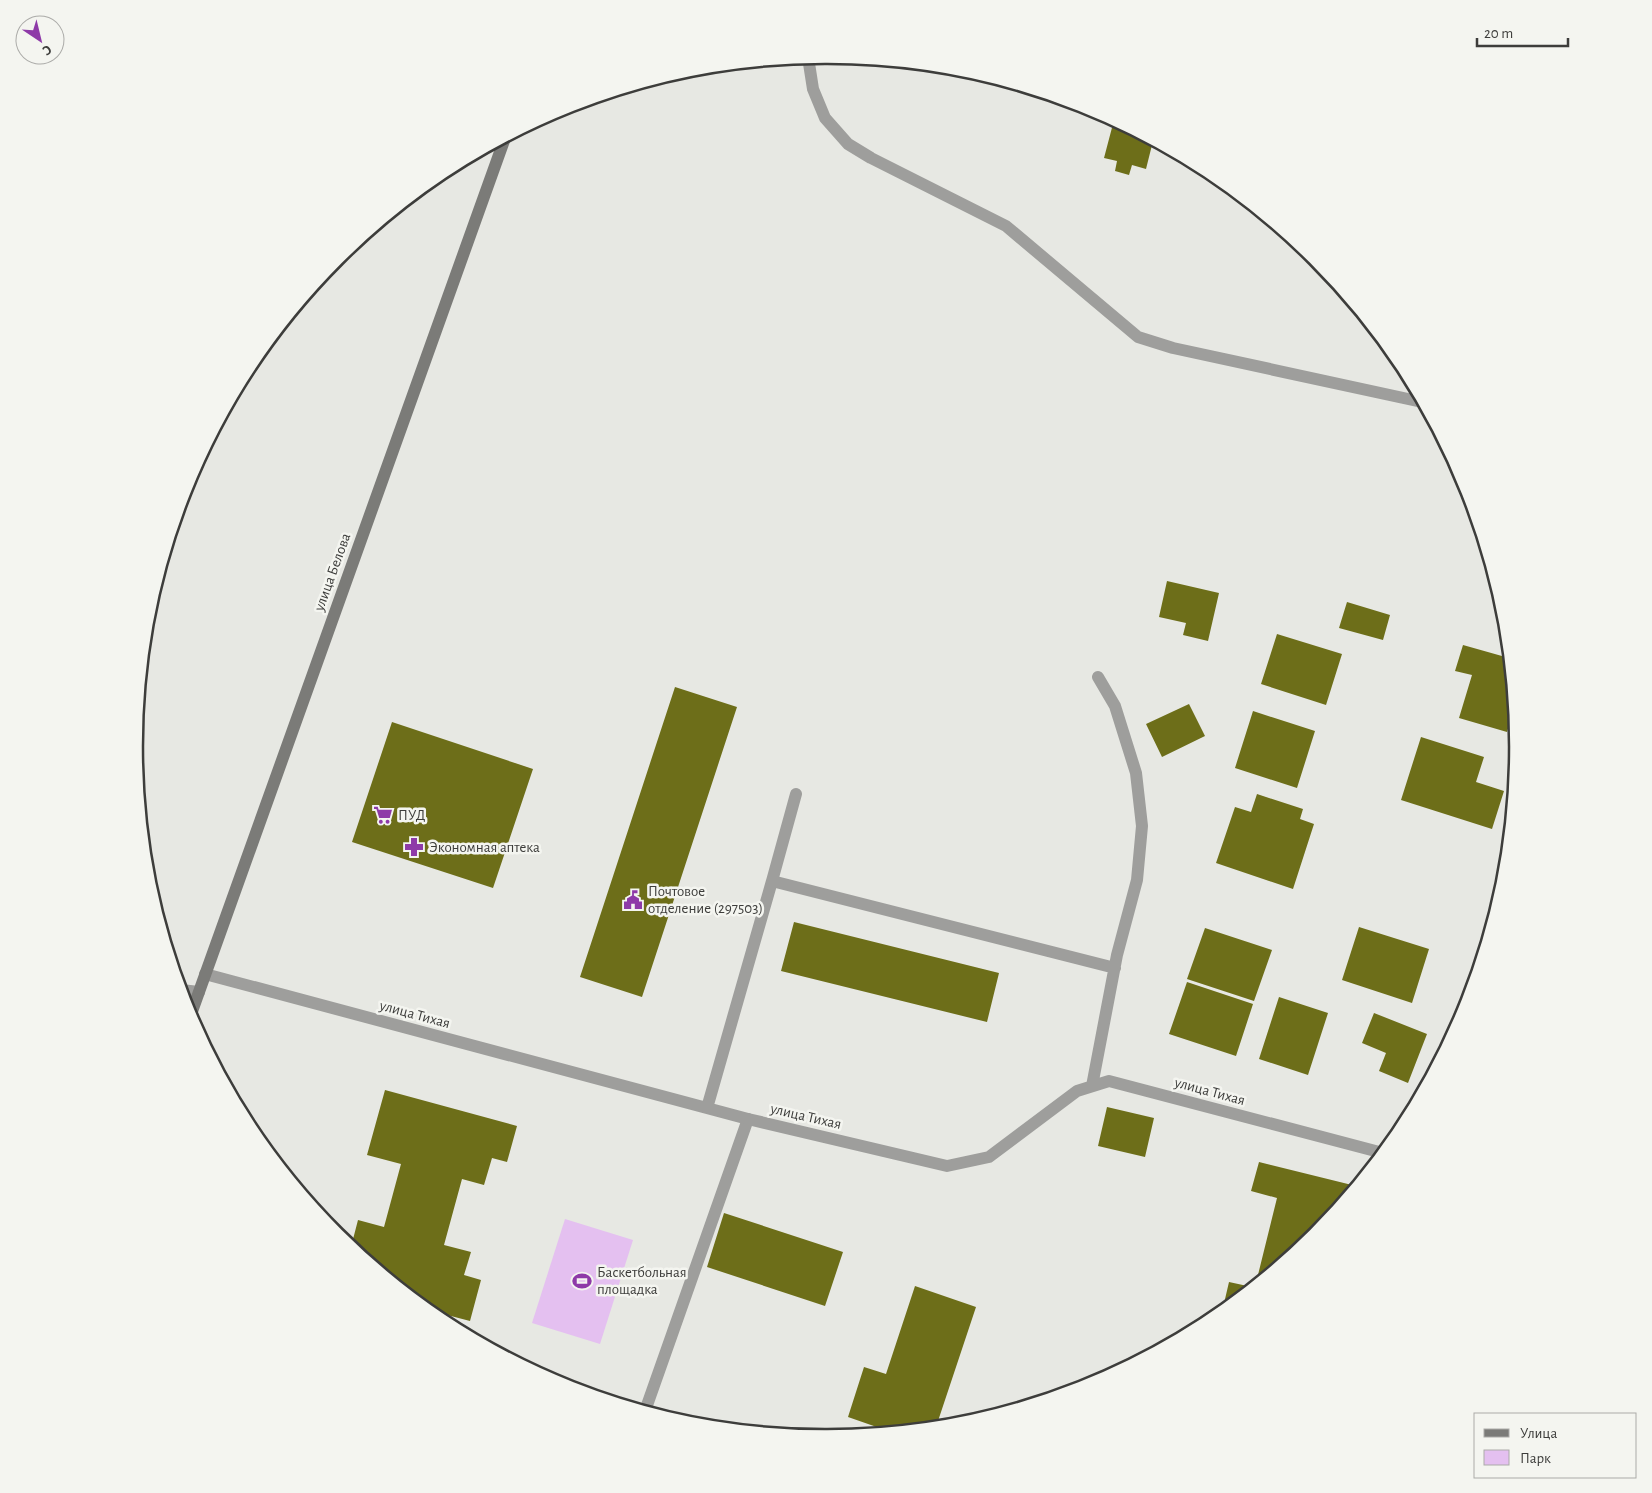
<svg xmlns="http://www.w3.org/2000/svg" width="1652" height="1493" font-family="'Alegreya Sans',sans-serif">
<rect width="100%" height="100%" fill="#e7e8e3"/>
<!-- green -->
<path fill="#e4c0f0" d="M 565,1219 L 633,1240 L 600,1344 L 532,1323 Z"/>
<!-- building -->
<path fill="#6d6e19" d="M 1114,120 L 1153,141 L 1146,169 L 1132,165 L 1129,175 L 1115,171 L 1117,161 L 1104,158 Z
M 1167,581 L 1219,593 L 1208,641 L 1183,635 L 1186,623 L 1159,617 Z
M 1347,602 L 1390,615 L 1383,640 L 1339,628 Z
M 1277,634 L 1342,654 L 1326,705 L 1261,684 Z
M 1463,645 L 1509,658 L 1514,709 L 1507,732 L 1459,718 L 1472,675 L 1455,671 Z
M 675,687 L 737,707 L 642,997 L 580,977 Z
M 1189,704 L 1205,736 L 1162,757 L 1146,724 Z
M 1253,711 L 1315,731 L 1297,788 L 1235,768 Z
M 392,722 L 533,769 L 493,888 L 352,842 Z
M 1421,737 L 1484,757 L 1476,782 L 1504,791 L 1492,829 L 1401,800 Z
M 1257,794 L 1303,809 L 1300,819 L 1314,824 L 1293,889 L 1216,863 L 1235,807 L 1251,812 Z
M 794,922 L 999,973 L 987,1022 L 781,971 Z
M 1359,927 L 1429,949 L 1412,1003 L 1342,980 Z
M 1205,928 L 1272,950 L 1254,1001 L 1187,979 Z
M 1187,982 L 1253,1004 L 1236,1056 L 1169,1034 Z
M 1279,997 L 1328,1013 L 1308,1075 L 1259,1059 Z
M 1374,1013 L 1427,1034 L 1408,1083 L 1379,1071 L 1386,1053 L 1362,1043 Z
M 385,1090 L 517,1126 L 507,1162 L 492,1158 L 484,1185 L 462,1179 L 444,1245 L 471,1252 L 464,1275 L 481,1280 L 470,1321 L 428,1310 L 351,1247 L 358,1220 L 384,1227 L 401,1164 L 367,1155 Z
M 1107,1107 L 1154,1118 L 1145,1157 L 1098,1146 Z
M 1259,1162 L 1356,1186 L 1315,1236 L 1256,1283 L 1277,1198 L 1251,1191 Z
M 724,1213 L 843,1252 L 825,1306 L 707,1267 Z
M 1229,1282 L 1252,1287 L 1222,1312 Z
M 915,1286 L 976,1307 L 936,1427 L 891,1432 L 848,1417 L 864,1367 L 886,1374 Z
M 1066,1385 L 1081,1388 L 1064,1393 Z"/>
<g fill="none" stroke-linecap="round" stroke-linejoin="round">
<!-- lane -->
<path stroke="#9e9e9c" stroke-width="12" d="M 645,1411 L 748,1119"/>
<!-- street -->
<path stroke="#9e9e9c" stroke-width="12" d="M 808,57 L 813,89 L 825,118 L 848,144 L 871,158 L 1006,226 L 1138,337 L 1173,348 L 1422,402
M 772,881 L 796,794
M 205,974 L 748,1119 L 947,1166 L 989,1157 L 1077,1091 L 1109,1081 L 1383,1153
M 181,990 L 199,992
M 1092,1086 L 1117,955 L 1137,880 L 1142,826 L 1136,773 L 1115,706 L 1098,677
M 707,1108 L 772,881 L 1115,968"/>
<!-- secondary -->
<path stroke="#7b7b78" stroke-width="12" d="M 190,1017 L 505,138"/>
</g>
<!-- icons -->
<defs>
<g id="supermarket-bare" transform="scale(1.5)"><path d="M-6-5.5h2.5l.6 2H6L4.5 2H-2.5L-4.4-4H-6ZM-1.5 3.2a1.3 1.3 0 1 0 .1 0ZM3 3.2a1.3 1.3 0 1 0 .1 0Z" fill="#8e3aa8" stroke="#f4f5f0" stroke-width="2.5" paint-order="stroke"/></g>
<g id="pharmacy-bare" transform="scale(1.5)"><path d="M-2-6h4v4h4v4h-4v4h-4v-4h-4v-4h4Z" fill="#8e3aa8" stroke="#f4f5f0" stroke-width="2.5" paint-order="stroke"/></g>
<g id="civic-bare" transform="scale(1.5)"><path d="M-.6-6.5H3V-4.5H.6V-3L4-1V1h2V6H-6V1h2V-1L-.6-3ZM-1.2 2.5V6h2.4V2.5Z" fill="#8e3aa8" stroke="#f4f5f0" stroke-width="2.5" paint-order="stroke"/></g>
<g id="stadium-bare" transform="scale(1.5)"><path d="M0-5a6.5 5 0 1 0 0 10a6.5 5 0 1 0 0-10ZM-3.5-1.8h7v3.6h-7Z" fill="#8e3aa8" stroke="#f4f5f0" stroke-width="2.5" paint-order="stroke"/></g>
</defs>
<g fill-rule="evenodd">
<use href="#supermarket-bare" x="383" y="815"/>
<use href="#pharmacy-bare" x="414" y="847"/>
<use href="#civic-bare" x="633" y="900"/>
<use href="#stadium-bare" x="582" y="1281"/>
</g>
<g text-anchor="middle" stroke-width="5" stroke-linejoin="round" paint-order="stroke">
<!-- street labels -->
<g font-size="15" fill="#3d3d3b" stroke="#f4f5f0">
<text transform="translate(332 572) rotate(-70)" y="5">улица Белова</text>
<text transform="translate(415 1014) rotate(15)" y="5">улица Тихая</text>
<text transform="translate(1210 1091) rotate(15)" y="5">улица Тихая</text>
<text transform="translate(806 1116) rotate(13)" y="5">улица Тихая</text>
</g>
<!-- poi labels -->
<g font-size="15" fill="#3d3d3b" stroke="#f4f5f0" text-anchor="start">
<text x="398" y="820">ПУД</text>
<text x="429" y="852">Экономная аптека</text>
<text x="648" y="896">Почтовое<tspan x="648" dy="17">отделение (297503)</tspan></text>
<text x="597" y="1277">Баскетбольная<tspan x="597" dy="17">площадка</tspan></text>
</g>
</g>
<!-- crop -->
<path d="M0 0H1652V1493H0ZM825 64H827A682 682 0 0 1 1509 746V747A682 682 0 0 1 827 1429H825A682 682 0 0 1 143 747V746A682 682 0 0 1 825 64Z" fill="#f4f5f0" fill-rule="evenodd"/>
<path fill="none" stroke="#3d3d3b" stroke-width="2.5" d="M825 64H827A682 682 0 0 1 1509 746V747A682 682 0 0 1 827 1429H825A682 682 0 0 1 143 747V746A682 682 0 0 1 825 64Z"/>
<!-- legend -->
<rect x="1474" y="1413" width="162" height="65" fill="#f4f5f0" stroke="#ababa8"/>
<rect x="1484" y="1429" width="25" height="8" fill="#7b7b78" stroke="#ababa8"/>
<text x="1520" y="1438" font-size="15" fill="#3d3d3b">Улица</text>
<rect x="1484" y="1450" width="25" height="15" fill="#e4c0f0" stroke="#ababa8"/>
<text x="1520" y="1463" font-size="15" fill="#3d3d3b">Парк</text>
<!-- north arrow -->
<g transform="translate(40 40) rotate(145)"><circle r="24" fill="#f4f5f0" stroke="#ababa8"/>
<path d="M0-4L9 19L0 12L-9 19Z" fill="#8e3aa8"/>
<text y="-8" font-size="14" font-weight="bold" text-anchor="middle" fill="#3d3d3b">С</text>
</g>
<!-- scale -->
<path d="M1477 38v8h91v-8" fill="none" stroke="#3d3d3b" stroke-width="2.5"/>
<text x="1484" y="38" font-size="15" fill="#3d3d3b" stroke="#f4f5f0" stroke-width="4" paint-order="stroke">20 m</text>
</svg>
